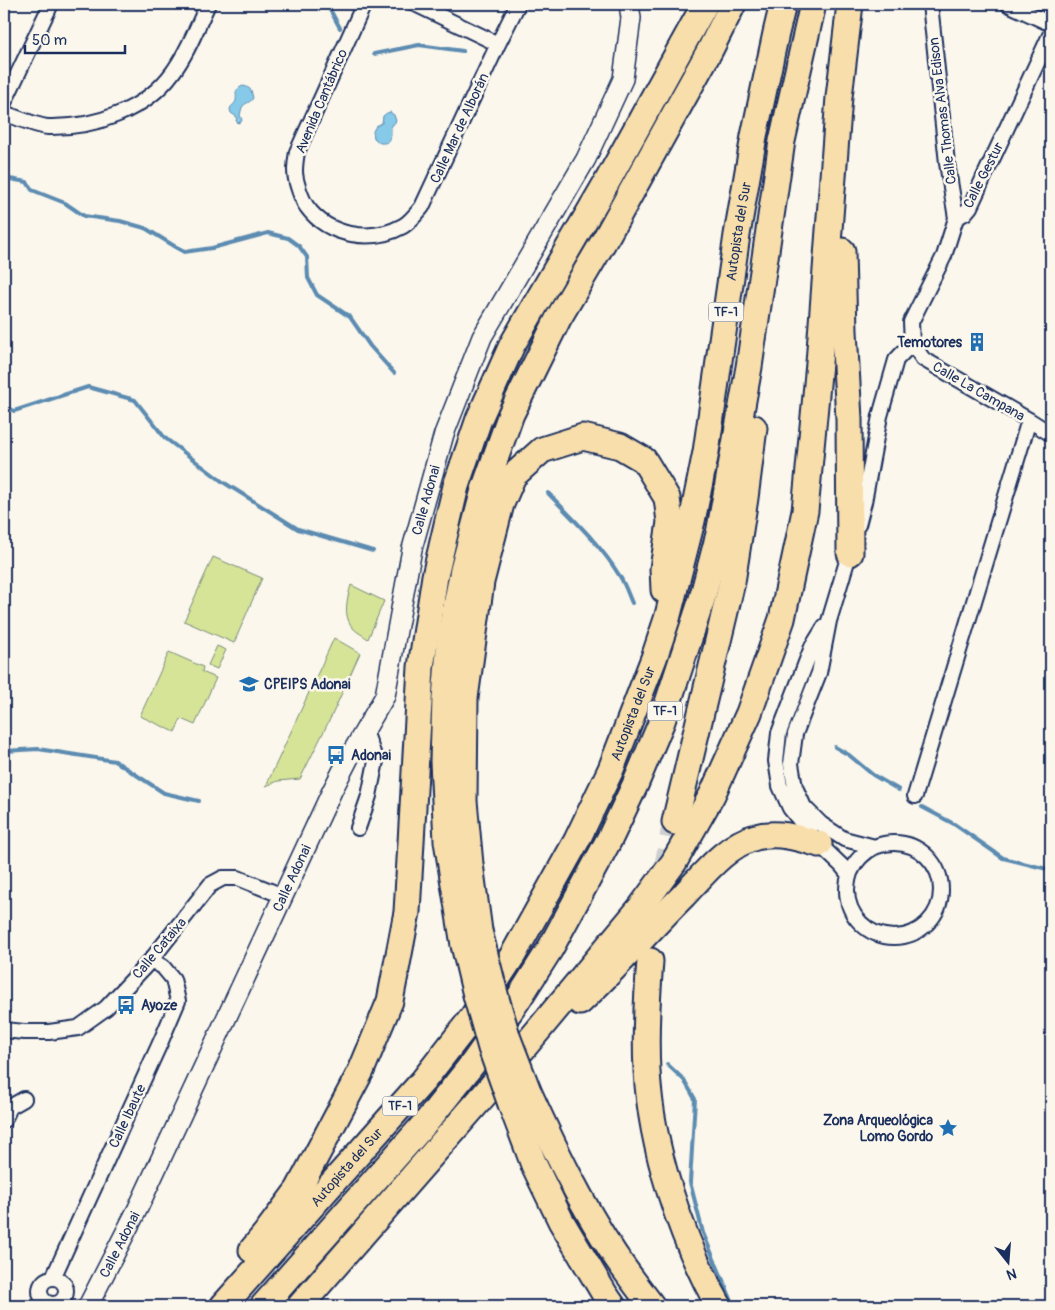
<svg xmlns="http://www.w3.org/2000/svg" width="1055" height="1310" font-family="Pangolin,sans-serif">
<rect width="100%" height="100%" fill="#fbf7ec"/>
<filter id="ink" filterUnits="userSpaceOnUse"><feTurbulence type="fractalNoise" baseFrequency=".02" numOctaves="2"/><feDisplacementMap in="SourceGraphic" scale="10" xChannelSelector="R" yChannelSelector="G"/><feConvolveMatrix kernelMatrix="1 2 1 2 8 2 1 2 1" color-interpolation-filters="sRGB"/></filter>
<g filter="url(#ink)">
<!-- green -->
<path fill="#d5e497" stroke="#788a7a" d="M 213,557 L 262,578 L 234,643 L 184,621 Z
M 351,585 L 384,601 L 368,639 C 363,635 358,633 354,629 C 342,617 347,599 351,585 Z
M 334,638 L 360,653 L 332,715 L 300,779 L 278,781 L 266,786 Z
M 217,646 L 226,650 L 217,669 L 208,665 Z
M 169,652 L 203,667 L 202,672 L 216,678 L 195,725 L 181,719 L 175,732 L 140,716 Z"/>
<!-- water -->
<path fill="#87c9e8" stroke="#5c8bb1" d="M 243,86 L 247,87 L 251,90 L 253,98 C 250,103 247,102 243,106 C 241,108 241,113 240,115 L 242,120 L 241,122 L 238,123 L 236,121 L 237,117 L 231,113 L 230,109 C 231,106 233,105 235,103 C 239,95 231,91 243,86 Z
M 387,113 L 390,112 L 394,115 L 396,121 L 391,127 C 391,137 392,144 380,143 L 374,138 L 373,131 L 376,126 L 382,123 L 383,116 Z"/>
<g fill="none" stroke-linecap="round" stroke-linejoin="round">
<!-- stream -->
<path stroke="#5c8bb1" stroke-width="4" d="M 327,4 L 340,28
M 374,54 L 419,45 L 463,51
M 4,178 L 27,182 L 32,190 L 65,203 L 84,216 L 120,221 L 145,228 L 184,252 L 212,248 L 268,233 L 288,238 L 299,246 L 307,257 L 308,278 L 317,295 L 350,317 L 370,346 L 394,373
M 4,407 L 14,411 L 88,387 L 135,400 L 165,438 L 223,482 L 298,529 L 373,551
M 548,493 C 573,519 600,544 619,575 C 625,584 628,594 632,603
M 835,747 L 849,755 L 873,775 L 899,790
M 4,751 L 38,749 L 115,761 L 164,793 L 199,801
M 922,807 L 954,824 L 1003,858 L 1051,870
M 667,1064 L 684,1080 L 695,1099 L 690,1182 L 703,1233 L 734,1306"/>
<!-- highway-tunnel -->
<path stroke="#cecfd0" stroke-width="25" stroke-dasharray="25 12" stroke-linecap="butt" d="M 665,875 L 675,822"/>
<!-- street casing -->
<g stroke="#1b2f5e" stroke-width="18">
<path id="street" d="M 364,4 L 297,152 C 296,158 295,165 295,171 C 295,181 302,200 307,207 C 329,237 372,243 403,226 C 410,222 417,213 422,207 L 498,44 L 518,4
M 415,4 L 498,44
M 930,4 L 947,163 L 956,218
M 1008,4 L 1051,24
M 4,103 L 51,4
M 4,113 C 15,117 37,126 48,127 C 94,128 145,111 173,72 C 188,52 197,27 208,4
M 912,343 L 911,322 L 944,256 L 956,218 L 965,213 L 970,207 L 1051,33
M 912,343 L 923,359 L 1029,420 L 1051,434
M 858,525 L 864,502 L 880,416 L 896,360 L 912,343
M 851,548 L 829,621 L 819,673 L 795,734 L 791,764 L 795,787 L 804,807 L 821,824 L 844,839 L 875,847
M 825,626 L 812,647 L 779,733 L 776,761 L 780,786 L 790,808 L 819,844 L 842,866 L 849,875
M 915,796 L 1029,420
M 358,828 L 369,796 L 376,761 L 365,731
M847 890a47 47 0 1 1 94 0a47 47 0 1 1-94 0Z
M 4,1030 L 24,1032 L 49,1032 L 78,1028 L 106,1008 L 151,960 L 210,885 L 223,878 L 238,878 L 283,896
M 4,1120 L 10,1107 L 24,1099
M 53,1278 L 161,1041 L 178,1001 L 173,979 L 163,967 L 151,960
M40 1291a13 13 0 1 1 26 0a13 13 0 1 1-26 0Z"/>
</g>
<!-- secondary casing -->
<g stroke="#1b2f5e" stroke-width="22">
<g id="secondary">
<path id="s1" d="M 88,1306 L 138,1208 L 332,791 L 351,754 L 385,696 L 412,549 L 444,434 L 482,337 L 586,159 L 623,79 L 631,18 L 629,4"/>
</g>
</g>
<!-- highway casing -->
<g stroke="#1b2f5e" stroke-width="29">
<g id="highway">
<path d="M 842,251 L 844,331 L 849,419 L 850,553"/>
<path d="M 675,822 L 732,582 L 745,498 L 754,428"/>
<path d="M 479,931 L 470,864 L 464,801 L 465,698 L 481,582 L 501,504 L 513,476 L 542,450 L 583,437 L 620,446 L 644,460 L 667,498 L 670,522 L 663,569 L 664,590"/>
<path d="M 464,945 L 447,841 L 443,761 L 445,699 L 450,637 L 463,570 L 484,490 L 511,414 L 558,319 L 608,234 L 710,50 L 733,4"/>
<path d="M 650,961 C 647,998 645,1034 647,1071 C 651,1148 681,1239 719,1306"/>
<path d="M 580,1002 C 616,968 648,931 683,896 C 703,875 727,844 756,837 C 777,831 799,838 819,844"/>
<path d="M 528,1091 C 554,1148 580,1202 614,1254 C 626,1272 639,1289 652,1306"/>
<path d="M 511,1104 L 534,1165 L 561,1221 L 604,1293 L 613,1306"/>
<path d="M 252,1250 L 266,1233 L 298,1190 L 361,1071 L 390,1001 L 407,912 L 421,667 L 435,576 L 456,486 L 479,419 L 512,345 L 608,180 L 705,4"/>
<path id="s2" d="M 223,1306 L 423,1081 L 472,1018 L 513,955 L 577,840 L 611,769 L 654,658 L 667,619 L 692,521 L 706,452 L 737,235 L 754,136 L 776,33 L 783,4"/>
<path d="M 263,1306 L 428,1120 L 474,1062 L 517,1001 L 550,949 L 611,836 L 635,785 L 662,721 L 702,599 L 719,534 L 749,367 L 782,141 L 813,4"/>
<path d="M 300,1306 L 485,1094 L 641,907 L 674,862 L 712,795 L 749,713 L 782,619 L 805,511 L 819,363 L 839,97 L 850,4"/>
</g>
</g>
<!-- street -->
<use href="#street" stroke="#fbf7ec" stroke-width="14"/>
<!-- secondary -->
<use href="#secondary" stroke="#fbf7ec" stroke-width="19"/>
<!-- highway -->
<use href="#highway" stroke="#f8deab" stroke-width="25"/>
<!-- highway-bridge casing -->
<g stroke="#1b2f5e" stroke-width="29" stroke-linecap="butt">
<path id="highway-bridge" d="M 479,931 L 497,1002 L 508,1039 L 528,1091
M 464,945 L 476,995 L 491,1048 L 511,1104"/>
</g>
<!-- highway-bridge -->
<use href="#highway-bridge" stroke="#f8deab" stroke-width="25"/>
</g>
</g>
<!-- icons -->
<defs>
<g id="building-bare" transform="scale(1.5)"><path d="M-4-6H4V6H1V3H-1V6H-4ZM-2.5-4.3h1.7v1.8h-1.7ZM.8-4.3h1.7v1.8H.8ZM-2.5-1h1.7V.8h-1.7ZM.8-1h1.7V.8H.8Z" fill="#1f6fb2" stroke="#fbf7ec" stroke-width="2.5" paint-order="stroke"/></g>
<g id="school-bare" transform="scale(1.5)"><path d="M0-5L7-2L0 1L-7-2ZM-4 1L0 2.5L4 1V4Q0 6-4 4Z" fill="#1f6fb2" stroke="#fbf7ec" stroke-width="2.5" paint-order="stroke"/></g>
<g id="bus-bare" transform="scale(1.5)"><path d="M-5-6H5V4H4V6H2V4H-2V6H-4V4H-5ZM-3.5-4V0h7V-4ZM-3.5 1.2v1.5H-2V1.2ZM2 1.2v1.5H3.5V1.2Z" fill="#1f6fb2" stroke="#fbf7ec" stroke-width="2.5" paint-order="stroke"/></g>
<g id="sight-bare" transform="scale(1.5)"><path d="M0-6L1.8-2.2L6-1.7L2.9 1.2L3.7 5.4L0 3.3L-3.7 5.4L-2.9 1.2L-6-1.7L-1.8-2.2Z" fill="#1f6fb2" stroke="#fbf7ec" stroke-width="2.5" paint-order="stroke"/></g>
</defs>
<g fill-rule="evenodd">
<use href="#building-bare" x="977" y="342"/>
<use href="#school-bare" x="249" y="684"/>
<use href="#bus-bare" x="336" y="755"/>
<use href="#bus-bare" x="126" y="1005"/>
<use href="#sight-bare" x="948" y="1128"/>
</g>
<g text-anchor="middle" stroke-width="5" stroke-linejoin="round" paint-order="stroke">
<!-- shield labels -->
<g fill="#fbf7ec" stroke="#5e6b89" stroke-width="1">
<rect x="708.5" y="302.5" width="35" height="19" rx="4"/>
<rect x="647.5" y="701.5" width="35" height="19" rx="4"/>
<rect x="382.5" y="1096.5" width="35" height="19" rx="4"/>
</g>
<g font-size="12" font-weight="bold" fill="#1b2f5e">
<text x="726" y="316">TF-1</text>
<text x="665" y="715">TF-1</text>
<text x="400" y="1110">TF-1</text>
</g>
<!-- street labels -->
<g font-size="14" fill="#1b2f5e" stroke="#fbf7ec">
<text transform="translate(321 101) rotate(-67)" y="5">Avenida Cantábrico</text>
<text transform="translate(942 111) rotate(-97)" y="5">Calle Thomas Alva Edison</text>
<text transform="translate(459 128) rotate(-65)" y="5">Calle Mar de Alborán</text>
<text transform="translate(983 175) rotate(-63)" y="5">Calle Gestur</text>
<text dy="5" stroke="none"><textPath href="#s2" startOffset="1221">Autopista del Sur</textPath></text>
<text transform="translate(979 391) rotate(30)" y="5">Calle La Campana</text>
<text dy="5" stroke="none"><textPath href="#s1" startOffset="879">Calle Adonai</textPath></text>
<text dy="5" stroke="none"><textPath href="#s2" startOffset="726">Autopista del Sur</textPath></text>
<text dy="5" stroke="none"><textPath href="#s1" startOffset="474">Calle Adonai</textPath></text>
<text transform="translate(159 948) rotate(-50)" y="5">Calle Cataixa</text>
<text transform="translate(127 1116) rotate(-65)" y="5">Calle Ibaute</text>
<text dy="5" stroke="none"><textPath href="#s2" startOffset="186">Autopista del Sur</textPath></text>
<text dy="5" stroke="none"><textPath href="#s1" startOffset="69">Calle Adonai</textPath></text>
</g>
<!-- poi labels -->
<g font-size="14" font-weight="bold" fill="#1b2f5e" stroke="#fbf7ec" text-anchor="start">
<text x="962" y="347" text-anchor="end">Temotores</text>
<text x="264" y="689">CPEIPS Adonai</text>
<text x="351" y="760">Adonai</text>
<text x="141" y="1010">Ayoze</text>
<text x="933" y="1125" text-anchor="end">Zona Arqueológica<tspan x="933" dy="16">Lomo Gordo</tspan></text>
</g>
</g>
<!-- margin -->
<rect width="1055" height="1310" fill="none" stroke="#fbf7ec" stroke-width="20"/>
<rect x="10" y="10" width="1035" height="1290" fill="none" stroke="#1b2f5e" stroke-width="2" filter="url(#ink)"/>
<!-- north arrow -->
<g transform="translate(1008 1262) rotate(163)" stroke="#fbf7ec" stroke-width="4" paint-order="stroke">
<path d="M0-4L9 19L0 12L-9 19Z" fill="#1b2f5e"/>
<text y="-8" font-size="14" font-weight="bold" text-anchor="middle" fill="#1b2f5e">N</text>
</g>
<!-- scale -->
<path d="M25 45v8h100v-8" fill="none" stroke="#1b2f5e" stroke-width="2.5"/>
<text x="32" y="45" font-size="15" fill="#1b2f5e" stroke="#fbf7ec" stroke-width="4" paint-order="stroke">50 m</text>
</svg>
